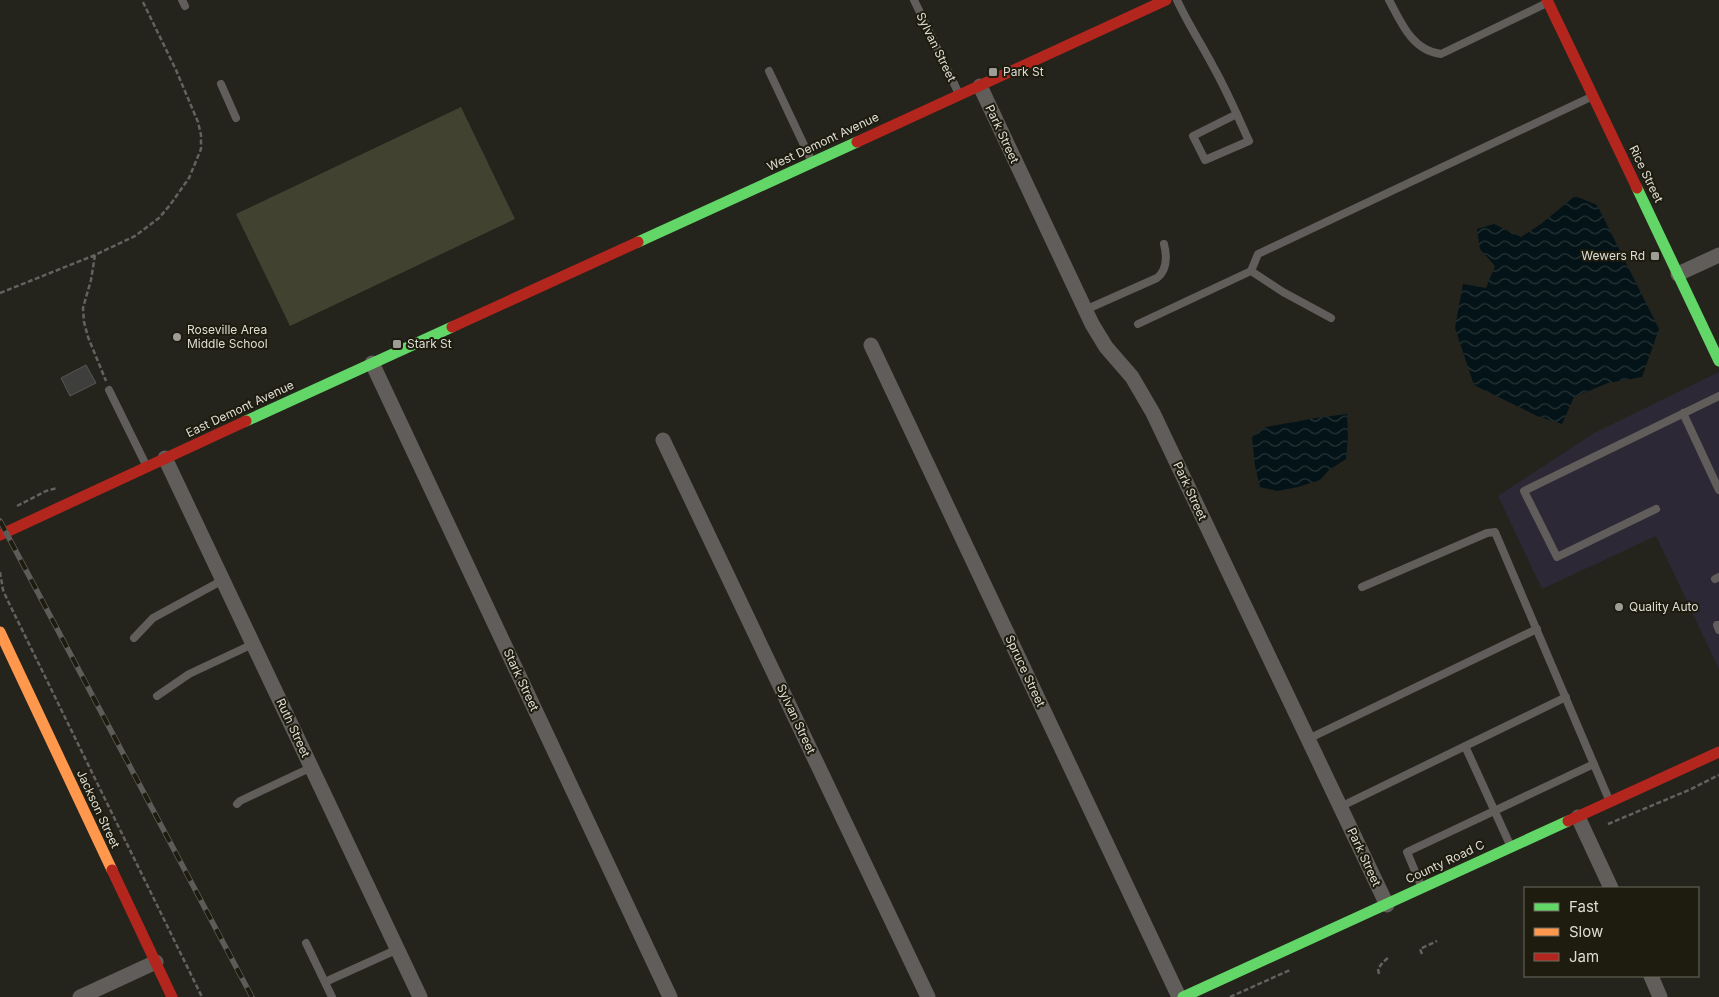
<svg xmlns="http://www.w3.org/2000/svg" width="1719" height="997" font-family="Inter,sans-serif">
<defs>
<pattern id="water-waves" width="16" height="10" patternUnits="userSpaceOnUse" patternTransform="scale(1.25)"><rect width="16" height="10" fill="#031317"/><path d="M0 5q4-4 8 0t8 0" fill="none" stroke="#273538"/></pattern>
</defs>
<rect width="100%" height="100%" fill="#24231c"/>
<!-- commercial -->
<path fill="#2d2836" d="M 1719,372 L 1719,669 L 1656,536 L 1542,589 L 1498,496 L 1594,433 Z"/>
<!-- green -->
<path fill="#414230" d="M 461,107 L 515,219 L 290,326 L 236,214 Z"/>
<!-- water -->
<path fill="url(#water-waves)" d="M 1575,196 L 1597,205 L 1659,329 L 1642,377 L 1608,383 L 1574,397 L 1562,424 L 1537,416 L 1474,385 L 1455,328 L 1463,284 L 1486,288 L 1495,266 L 1480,249 L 1477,229 L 1494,224 L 1521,237 L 1541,224 Z
M 1347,414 L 1348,438 L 1346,459 L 1329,470 L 1320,480 L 1298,487 L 1277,491 L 1260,487 L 1255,466 L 1252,437 L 1266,427 L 1316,418 Z"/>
<!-- building -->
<path fill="#3e3e3d" stroke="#575656" d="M 86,365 L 96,383 L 70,396 L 61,378 Z"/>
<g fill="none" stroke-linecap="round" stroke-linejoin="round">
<!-- path -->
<path stroke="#65625e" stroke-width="2.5" stroke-dasharray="5 2.5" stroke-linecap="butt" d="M 95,255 L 91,280 L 83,308 L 84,322 L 88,337 L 106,381
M 0,293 L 95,255 L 135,236 L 159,218 L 170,205 L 189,178 L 201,149 L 201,135 L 198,122 L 176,70 L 142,0
M 17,506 L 46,491 L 57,488
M 0,572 L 3,590 L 7,599 L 202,997
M 1608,824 L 1689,790 L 1719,775
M 1422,954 L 1420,949 L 1437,941
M 1379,974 L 1378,969 L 1383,962 L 1389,957
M 1230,997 L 1290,970"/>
<!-- lane -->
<path stroke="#605d5a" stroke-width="8" d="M 182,0 L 185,6
M 914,0 L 959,94
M 1177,0 C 1188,24 1202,45 1214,68 C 1227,91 1238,117 1249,141 L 1205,160 L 1193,136 L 1237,114
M 1389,0 C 1401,22 1412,51 1441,54 L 1547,3
M 769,71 L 812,162
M 221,84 L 236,118
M 1251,271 L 1283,292 L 1331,318
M 1085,310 L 1157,278 C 1167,270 1167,256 1164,244
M 1138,324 L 1251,271 L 1258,254 L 1591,97
M 109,390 L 146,465
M 1683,413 L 1719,490
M 1656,509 L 1557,557 L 1524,491 L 1719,396
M 1715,579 L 1719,577
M 1362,587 L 1487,533 L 1495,532 L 1610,802
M 1719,625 L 1717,625 L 1719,630
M 134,638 L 153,618 L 223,580
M 157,696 L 189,674 L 253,644
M 1308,739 L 1537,629
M 1465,746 L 1511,847
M 237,804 L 240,801 L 312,767
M 1340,807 L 1566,697
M 1422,888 L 1407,852 L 1594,764
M 306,943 L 332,997
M 325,982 L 398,949"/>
<!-- street -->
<path stroke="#605d5a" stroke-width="15" d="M 980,86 L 1092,324 L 1106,347 L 1132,377 L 1153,413 L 1387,905
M 1678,274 L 1719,255
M 871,345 L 1179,997
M 372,363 L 670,997
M 663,440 L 928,997
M 165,458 L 420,997
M 1578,817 L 1611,888
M 1651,976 L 1660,997
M 80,997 L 156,962"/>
<!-- fast -->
<path stroke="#63d668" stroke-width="11" d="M 1637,188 L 1719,361
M 638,242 L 857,142
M 246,421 L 452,327
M 1183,997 L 1568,821"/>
<!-- slow -->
<path stroke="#ff974d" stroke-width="11" d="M 0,632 L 112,870"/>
<!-- jam -->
<path stroke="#b3261e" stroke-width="11" d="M 1547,0 L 1637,188
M 857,142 L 1166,0
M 452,327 L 638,242
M 0,535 L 246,421
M 1568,821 L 1719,752
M 112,870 L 172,997"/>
<!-- rail casing -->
<g stroke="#5e5c58" stroke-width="5.5">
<path id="rail" d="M 0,521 L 252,997"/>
</g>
<!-- rail -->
<use href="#rail" stroke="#1e1c0f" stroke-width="4" stroke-dasharray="11" stroke-linecap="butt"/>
</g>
<!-- markers -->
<g fill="#9e9d95" stroke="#1e1c0f" stroke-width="2">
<rect x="988" y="67" width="10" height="10" rx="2.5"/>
<rect x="1650" y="251" width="10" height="10" rx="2.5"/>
<circle cx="177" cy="337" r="5"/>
<rect x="392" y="339" width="10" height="10" rx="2.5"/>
<circle cx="1619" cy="607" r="5"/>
</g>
<g text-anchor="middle" stroke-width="4" stroke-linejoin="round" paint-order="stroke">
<!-- street labels -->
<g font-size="12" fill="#dfded6" stroke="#1e1c0f">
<text transform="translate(936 47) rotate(64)" y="4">Sylvan Street</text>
<text transform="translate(1002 134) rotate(65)" y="4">Park Street</text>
<text transform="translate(823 142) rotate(-25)" y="4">West Demont Avenue</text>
<text transform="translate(1646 174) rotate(64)" y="4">Rice Street</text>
<text transform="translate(240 409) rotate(-25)" y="4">East Demont Avenue</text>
<text transform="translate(1190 491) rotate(65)" y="4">Park Street</text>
<text transform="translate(1025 671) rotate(65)" y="4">Spruce Street</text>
<text transform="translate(521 680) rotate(65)" y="4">Stark Street</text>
<text transform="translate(796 719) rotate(65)" y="4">Sylvan Street</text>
<text transform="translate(293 728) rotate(65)" y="4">Ruth Street</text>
<text transform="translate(98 809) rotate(65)" y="4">Jackson Street</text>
<text transform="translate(1364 857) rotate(65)" y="4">Park Street</text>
<text transform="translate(1445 862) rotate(-25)" y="4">County Road C</text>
</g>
<!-- poi labels -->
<g font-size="12" fill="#dfded6" stroke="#1e1c0f" text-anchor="start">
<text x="1003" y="76">Park St</text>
<text x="1645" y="260" text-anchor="end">Wewers Rd</text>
<text x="187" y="334">Roseville Area<tspan x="187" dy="14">Middle School</tspan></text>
<text x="407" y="348">Stark St</text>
<text x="1629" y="611">Quality Auto</text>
</g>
</g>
<!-- legend -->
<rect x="1524" y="887" width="175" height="90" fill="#1e1c0f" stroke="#6b6a5f"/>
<rect x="1534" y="903" width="25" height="8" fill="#63d668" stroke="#6b6a5f"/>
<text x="1569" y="912" font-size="15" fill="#dfded6">Fast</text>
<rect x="1534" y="928" width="25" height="8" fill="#ff974d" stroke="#6b6a5f"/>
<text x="1569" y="937" font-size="15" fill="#dfded6">Slow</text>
<rect x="1534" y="953" width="25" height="8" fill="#b3261e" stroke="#6b6a5f"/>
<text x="1569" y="962" font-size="15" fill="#dfded6">Jam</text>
</svg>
